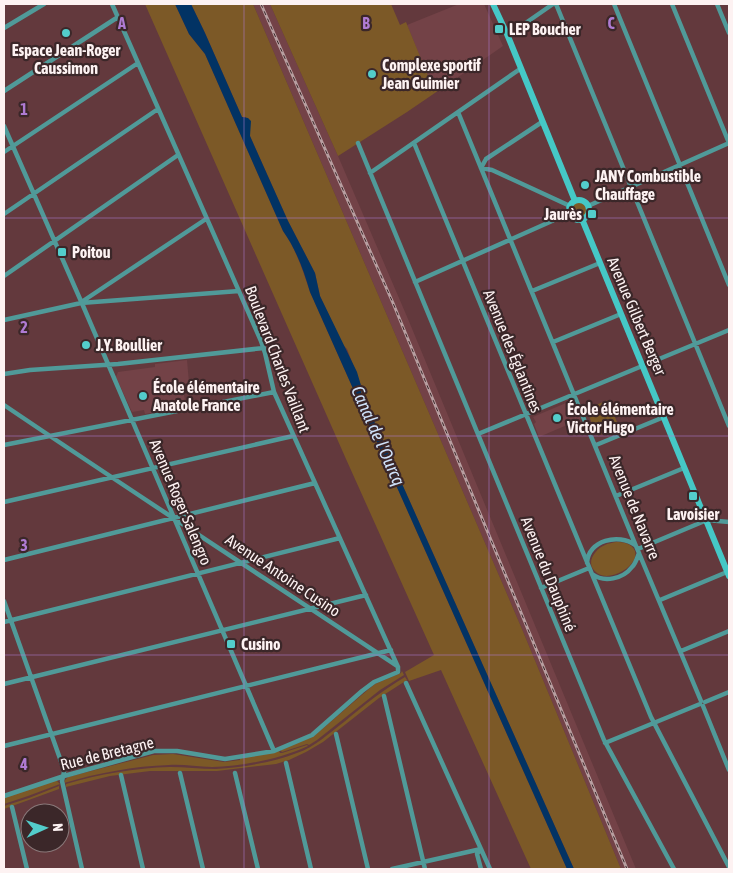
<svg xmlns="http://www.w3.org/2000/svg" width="733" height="873" font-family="'Asap Condensed',sans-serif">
<rect width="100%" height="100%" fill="#63393d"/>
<!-- built -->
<path fill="#734247" d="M 253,4 L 270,4 L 338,156 L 408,319 L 636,869 L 621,869 L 522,629 Z
M 459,4 L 484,4 L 503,46 L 451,82 L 433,89 L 407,25 Z
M 187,360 L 189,383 L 182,384 L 186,406 L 145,414 L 144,410 L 132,412 L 116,377 L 118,372 L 155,367 L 155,364 Z
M 571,398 L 572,399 L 581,419 L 539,437 L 534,424 L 536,422 L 533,417 L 566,403 L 566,401 Z"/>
<!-- green -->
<path fill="#7c5927" d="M 145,4 L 175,4 L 189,34 L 205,54 L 283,231 C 296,249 303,271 310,292 L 567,869 L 531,869 L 441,670 L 409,681 L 405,672 L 434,655 L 346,459 Z
M 191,4 L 253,4 L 522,629 L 621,869 L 574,869 L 361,392 L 362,388 L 347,349 L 343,345 L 320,296 L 315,273 L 288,221 L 250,136 L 250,131 L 246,117 L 242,117 L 205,33 Z
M 270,4 L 391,4 L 400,25 L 406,22 L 433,88 L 451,82 L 407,112 L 338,156 Z
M571 210a8 8 0 1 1 16 0a8 8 0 1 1-16 0Z
M 608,400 L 619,427 L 597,436 L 586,409 Z
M 616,542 C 626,541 640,547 634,560 C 628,571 608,581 597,573 C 584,564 595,549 605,545 C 608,543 613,543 616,542 Z
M 402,671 L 404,675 L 380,690 L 317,740 L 309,745 L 307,744 L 282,752 L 280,750 L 314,736 L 370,688 L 375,684 L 401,673 Z
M 405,677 L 407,680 L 379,698 L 323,742 L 306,752 L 289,760 L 276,764 L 217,771 L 150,771 L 110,776 L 66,787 L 66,784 C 99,774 135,768 170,767 C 185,767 200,769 216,769 C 243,767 271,763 297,753 C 315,747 329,733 344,722 C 364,705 383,690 405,677 Z
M 307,745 L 308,746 C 280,759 243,766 212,767 C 197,767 183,764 169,765 C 134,766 98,773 64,783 L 65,780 L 68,777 L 153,755 L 173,754 L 224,762 L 240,760 L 240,758 L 279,751 L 280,753 L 282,753 Z
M 56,780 L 60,784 L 28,796 L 4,804 L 4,797 Z
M 59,786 L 59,789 L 4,809 L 4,806 L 29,798 Z"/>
<!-- water -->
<path fill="#023364" d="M 175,4 L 191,4 L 205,33 L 242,117 L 248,118 L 251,121 L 250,136 L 288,221 L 315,273 L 320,296 L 357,372 L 362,389 L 361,392 L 574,869 L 567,869 L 310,292 C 304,271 296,249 283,231 L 205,54 L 189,34 Z"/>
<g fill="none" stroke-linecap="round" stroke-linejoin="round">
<!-- street -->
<path stroke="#509a99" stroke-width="4.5" d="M 112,4 L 261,341 L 265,353 L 274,392 L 398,667
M 614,4 L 729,285
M 672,4 L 729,143
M 717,4 L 729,33
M 4,28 L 44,4
M 507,34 L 517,29 L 553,4 L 556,4 L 729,426
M 4,91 L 118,17
M 458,112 L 636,546 L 701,701
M 542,122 L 486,159 L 481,168 L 492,170 L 570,206
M 4,126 L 84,308 L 274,751
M 358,143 L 604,740 L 674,869
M 414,143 L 651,717 L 729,867
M 4,152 L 138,63
M 370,173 L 520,69
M 588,206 L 729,143
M 4,214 L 158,109
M 4,276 L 178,155
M 415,282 L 570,213
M 532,291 L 600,263
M 83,301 L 206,219
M 4,320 L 81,303 L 239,291
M 553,342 L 621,314
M 4,374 L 30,370 L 118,364 L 264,348
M 4,405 C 134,493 266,579 397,666
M 478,434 L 729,330
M 4,445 L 274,392
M 596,445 L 664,417
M 616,496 L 684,468
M 4,502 L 293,436
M 638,549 L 707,520 L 729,522
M 4,560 L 315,483
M 587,563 C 588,540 619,533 635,545
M 592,574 C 604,583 623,579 632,567 C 636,563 637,558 639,553
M 541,588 L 589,568
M 660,600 L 727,572
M 4,601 L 63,767 L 64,772 L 62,781 L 82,869
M 4,622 L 340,538
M 681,651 L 729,631
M 406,683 L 490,869
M 4,684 L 366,595
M 384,696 L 425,869
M 705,702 L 729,692
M 703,706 L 729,770
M 336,734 L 368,869
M 605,743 L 700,704
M 4,746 L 391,650
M 286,763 L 311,869
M 180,773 L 203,869
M 235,773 L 258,869
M 121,775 L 143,869
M 4,796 L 64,776 L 154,751 L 177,751 L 225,759 L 274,751 L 312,735 L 362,691 L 374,682 L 398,672 L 398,667
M 12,807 L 27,869
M 481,849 L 477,854 L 481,869
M 392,869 L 481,849"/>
<!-- secondary -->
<path stroke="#45c8c6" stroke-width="6" d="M 493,4 L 507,34 L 575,201
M569 210a10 10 0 1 1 20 0a10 10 0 1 1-20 0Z
M 582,219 L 729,576"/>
<!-- rail casing -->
<g stroke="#b89fa1" stroke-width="3">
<path id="rail" d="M 261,4 L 393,303 L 627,869"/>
</g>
<!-- rail -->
<use href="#rail" stroke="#3b2729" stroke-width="1" stroke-dasharray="4" stroke-linecap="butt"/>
</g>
<!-- grid -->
<path fill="none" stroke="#af7bd3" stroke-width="1" stroke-opacity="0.55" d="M 244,4 L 244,869M 489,4 L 489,869M 4,218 L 729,218M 4,436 L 729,436M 4,655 L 729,655"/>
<!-- markers -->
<g fill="#53cdcb" stroke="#3b2729" stroke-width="2">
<rect x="494" y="24" width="10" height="10" rx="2.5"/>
<circle cx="66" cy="33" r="5"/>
<circle cx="372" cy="74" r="5"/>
<circle cx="585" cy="185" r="5"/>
<rect x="587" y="209" width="10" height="10" rx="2.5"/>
<rect x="57" y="247" width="10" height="10" rx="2.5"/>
<circle cx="86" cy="345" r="5"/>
<circle cx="143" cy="396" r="5"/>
<circle cx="557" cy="418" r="5"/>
<rect x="688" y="491" width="10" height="10" rx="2.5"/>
<rect x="226" y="639" width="10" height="10" rx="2.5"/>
</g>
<g text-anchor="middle" stroke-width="4.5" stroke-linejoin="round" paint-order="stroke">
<!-- poi labels -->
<g font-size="16" font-weight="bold" fill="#fdf2f2" stroke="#3b2729" text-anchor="start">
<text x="509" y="35">LEP Boucher</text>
<text x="66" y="56" text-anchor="middle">Espace Jean-Roger<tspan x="66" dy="18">Caussimon</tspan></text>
<text x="382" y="71">Complexe sportif<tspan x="382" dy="18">Jean Guimier</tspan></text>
<text x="595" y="182">JANY Combustible<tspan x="595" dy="18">Chauffage</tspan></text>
<text x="582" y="220" text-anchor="end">Jaurès</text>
<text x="72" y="258">Poitou</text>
<text x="96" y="351">J.Y. Boullier</text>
<text x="153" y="393">École élémentaire<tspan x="153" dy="18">Anatole France</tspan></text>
<text x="567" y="415">École élémentaire<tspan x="567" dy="18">Victor Hugo</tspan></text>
<text x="693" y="520" text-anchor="middle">Lavoisier</text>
<text x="241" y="650">Cusino</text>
</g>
<!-- street labels -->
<g font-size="16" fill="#fdf2f2" stroke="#3b2729">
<text transform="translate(637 316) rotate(67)" y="6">Avenue Gilbert Berger</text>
<text transform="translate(513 351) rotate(68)" y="6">Avenue des Églantines</text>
<text transform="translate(278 359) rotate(69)" y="6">Boulevard Charles Vaillant</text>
<text transform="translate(181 502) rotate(67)" y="6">Avenue Roger Salengro</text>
<text transform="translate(635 507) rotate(68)" y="6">Avenue de Navarre</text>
<text transform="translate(549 574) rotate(68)" y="6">Avenue du Dauphiné</text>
<text transform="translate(283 575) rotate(34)" y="6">Avenue Antoine Cusino</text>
<text transform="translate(107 753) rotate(-14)" y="6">Rue de Bretagne</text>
</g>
<!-- water labels -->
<g font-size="18" font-style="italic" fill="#d0e3fb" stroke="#3b2729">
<text transform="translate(378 436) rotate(66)" y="6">Canal de l'Ourcq</text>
</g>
</g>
<g font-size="16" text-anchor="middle" font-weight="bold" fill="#af7bd3" stroke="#3b2729" stroke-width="4.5" stroke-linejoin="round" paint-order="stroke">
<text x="122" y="29">A</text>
<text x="366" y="29">B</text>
<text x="611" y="29">C</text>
<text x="24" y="115">1</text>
<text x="24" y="333">2</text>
<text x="24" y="551">3</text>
<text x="24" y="770">4</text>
</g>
<!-- border -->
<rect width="733" height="873" fill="none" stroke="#fdf2f2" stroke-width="10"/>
<!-- north arrow -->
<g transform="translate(45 828) rotate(87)"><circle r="24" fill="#3b2729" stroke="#897879"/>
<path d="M0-4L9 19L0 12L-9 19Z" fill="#53cdcb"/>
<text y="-8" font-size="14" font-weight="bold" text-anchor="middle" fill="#fdf2f2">N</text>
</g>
</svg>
